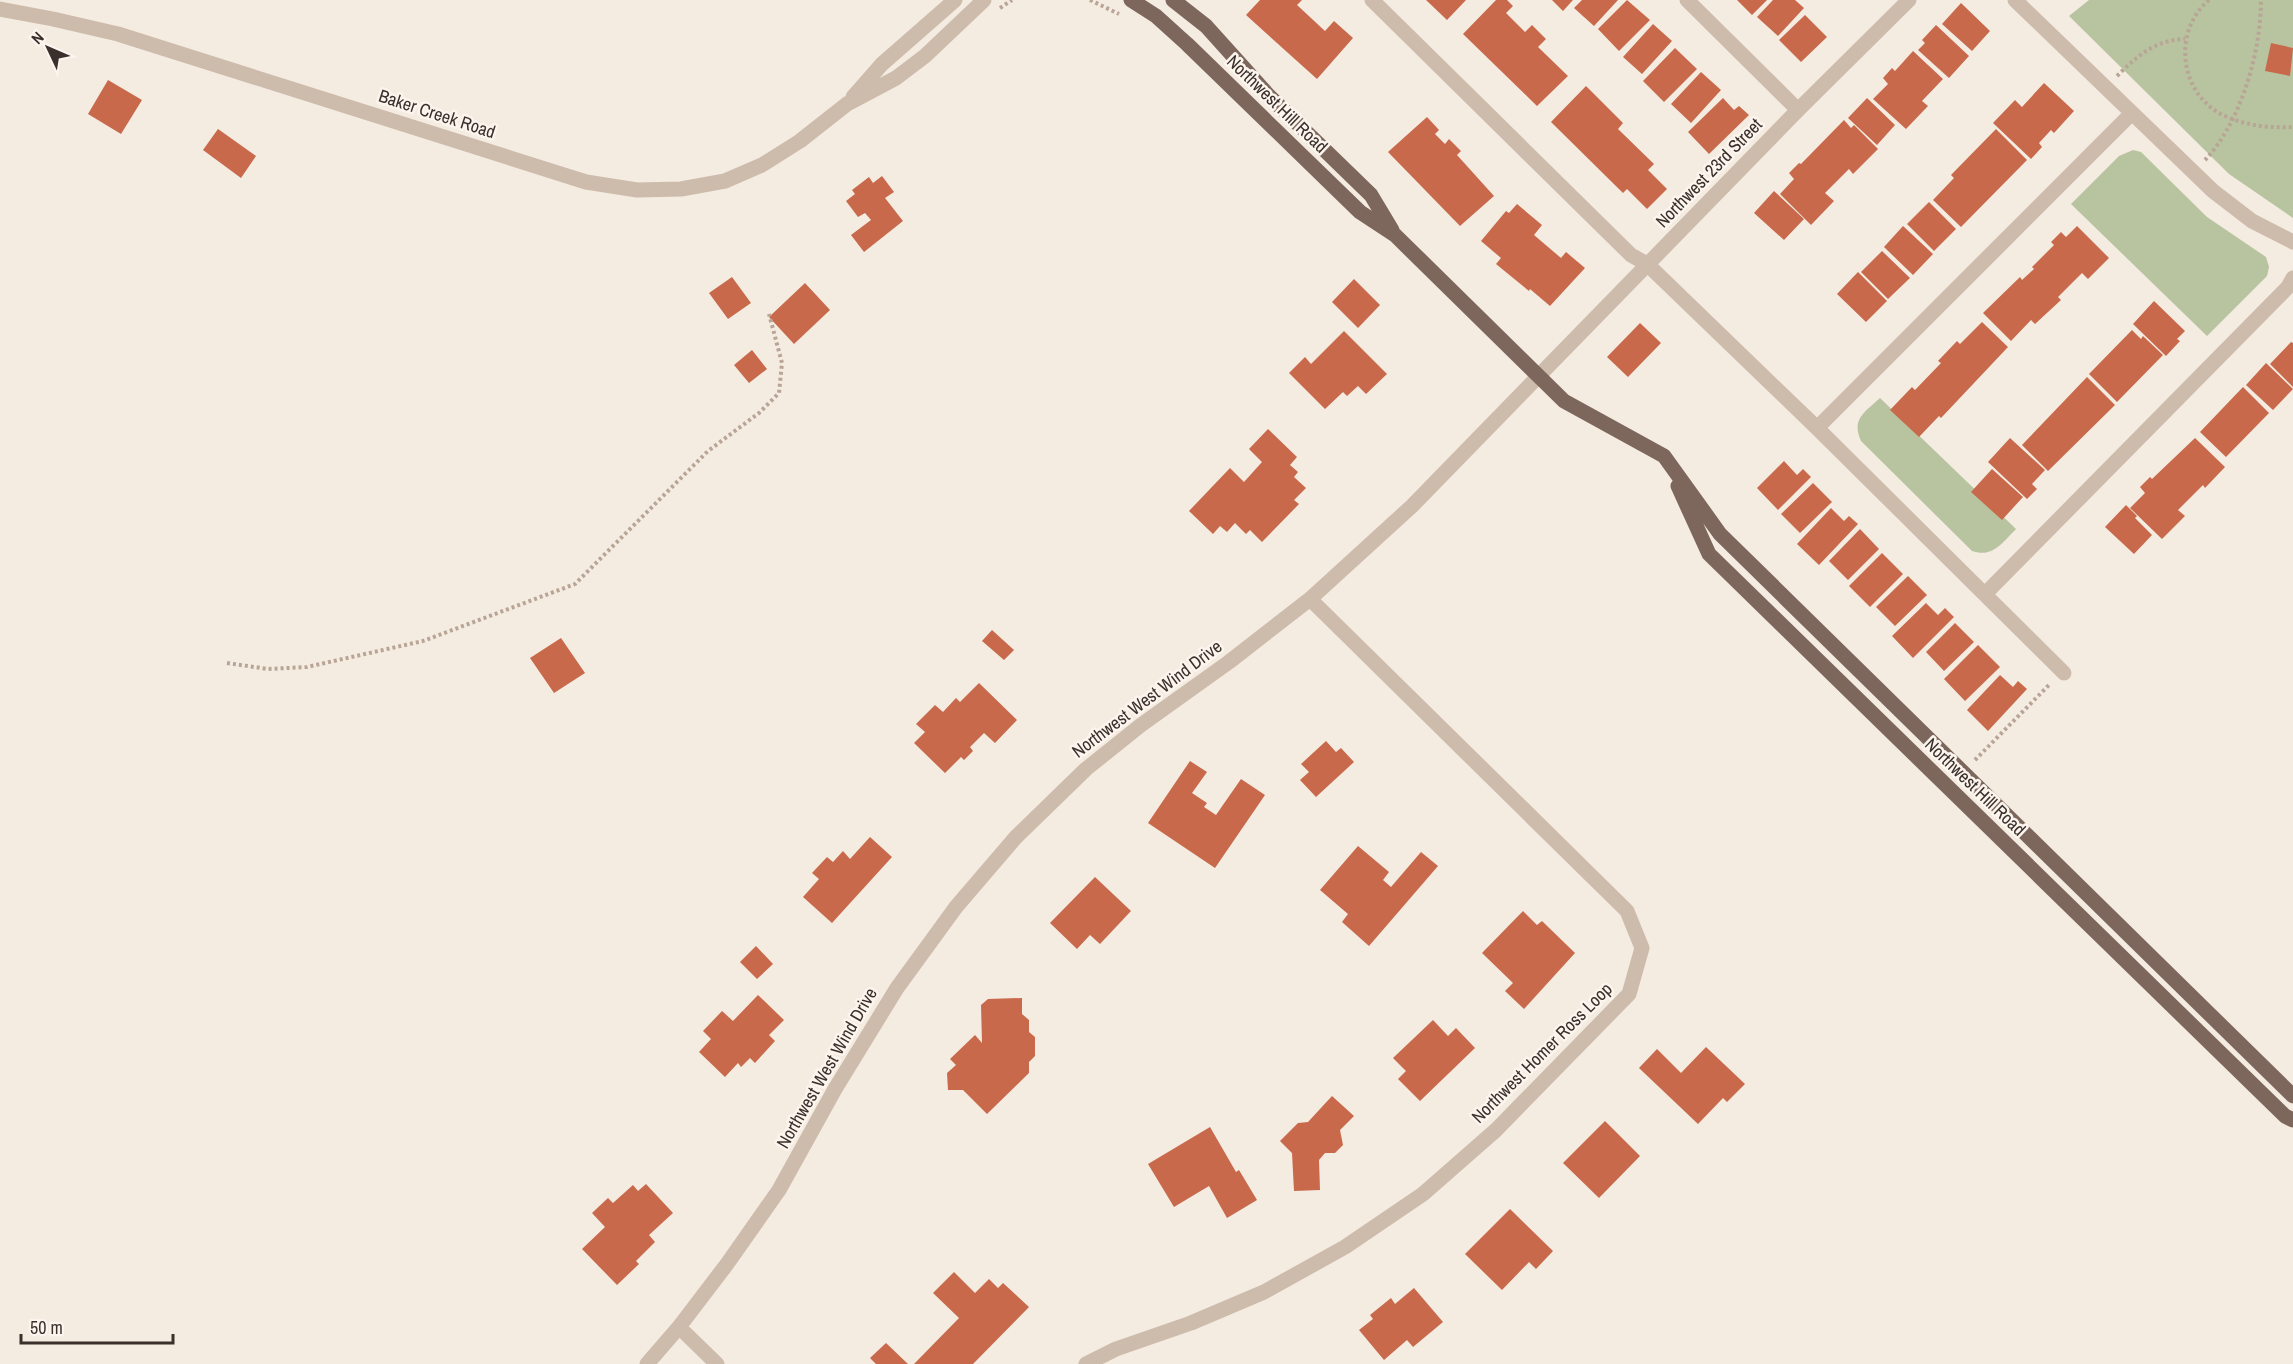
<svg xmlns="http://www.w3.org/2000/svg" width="2293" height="1364" font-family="'Archivo Narrow',sans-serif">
<rect width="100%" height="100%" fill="#f4ebe1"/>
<!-- green -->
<path fill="#b8c4a0" d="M 2089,0 L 2293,0 L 2293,218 L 2229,174 L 2069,16 Z
M 2133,150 L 2141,152 L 2207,217 L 2266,257 L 2269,267 L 2267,276 L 2207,336 L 2071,204 L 2119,156 Z
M 1880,398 L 2016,529 C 2002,543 1993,558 1972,551 L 1861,441 C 1851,419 1865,412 1880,398 Z"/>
<!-- building -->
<path fill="#c8694b" d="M 1260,0 L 1302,0 L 1297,5 L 1325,31 L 1334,21 L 1353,38 L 1317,79 L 1246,15 Z
M 1426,0 L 1466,0 L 1447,20 Z
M 1496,0 L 1507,0 L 1513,6 L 1506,13 L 1525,32 L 1532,25 L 1546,39 L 1538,47 L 1568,76 L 1537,106 L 1463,34 Z
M 1552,0 L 1573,0 L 1563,11 Z
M 1582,0 L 1618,0 L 1594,26 L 1574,8 Z
M 1627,0 L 1650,20 L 1619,51 L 1598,29 Z
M 1737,0 L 1767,0 L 1752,15 Z
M 1773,0 L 1795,0 L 1804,8 L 1778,36 L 1757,17 Z
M 1961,3 L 1990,31 L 1972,51 L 1942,24 Z
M 1805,15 L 1827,37 L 1801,62 L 1779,40 Z
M 1653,24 L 1672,41 L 1642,74 L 1623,57 Z
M 1936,25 L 1969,56 L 1949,78 L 1918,50 L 1925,43 L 1922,40 Z
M 2271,43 L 2293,48 L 2290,76 L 2265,71 Z
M 1675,48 L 1697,69 L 1664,102 L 1643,81 Z
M 1913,51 L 1943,79 L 1922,101 L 1928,106 L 1906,129 L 1873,99 L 1888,84 L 1883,78 L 1892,68 L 1895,71 Z
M 1701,72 L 1721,90 L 1691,123 L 1671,104 Z
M 108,80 L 142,100 L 121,134 L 88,114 Z
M 2044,83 L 2074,111 L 2054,133 L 2051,130 L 2039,143 L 2042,147 L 2031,159 L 1993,123 L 2015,100 L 2022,107 Z
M 1586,86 L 1623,123 L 1618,129 L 1654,164 L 1648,170 L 1667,189 L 1647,209 L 1627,189 L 1623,193 L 1551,122 Z
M 1723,98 L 1734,110 L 1739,106 L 1749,115 L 1709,154 L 1688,132 Z
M 1867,98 L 1895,125 L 1877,145 L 1848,118 Z
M 1427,117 L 1439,130 L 1435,134 L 1445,144 L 1449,139 L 1461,151 L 1457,155 L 1494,196 L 1460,226 L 1388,152 Z
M 1844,120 L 1851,128 L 1854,125 L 1878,149 L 1853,174 L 1849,169 L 1825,193 L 1834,201 L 1811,225 L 1780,194 L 1794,179 L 1789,173 L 1799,163 L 1801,164 Z
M 218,129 L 256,156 L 241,178 L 203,150 Z
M 1996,129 L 2027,160 L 1961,227 L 1933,200 L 1954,178 L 1951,175 Z
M 882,176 L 894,192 L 885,198 L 903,221 L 864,252 L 851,235 L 871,220 L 865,213 L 858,217 L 846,201 L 855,194 L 852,190 L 869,177 L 873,183 Z
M 1774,191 L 1804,219 L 1784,240 L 1754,213 Z
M 1929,202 L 1956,229 L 1934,251 L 1907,224 Z
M 1517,204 L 1542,225 L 1534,235 L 1561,258 L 1566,252 L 1585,268 L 1550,306 L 1530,289 L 1529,291 L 1496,264 L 1501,258 L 1481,241 L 1506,211 L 1509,213 Z
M 1903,226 L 1933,254 L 1913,275 L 1884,247 Z
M 2077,226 L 2109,258 L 2088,279 L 2082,273 L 2058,297 L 2061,300 L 2035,324 L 2031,320 L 2011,341 L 1983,313 L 2020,277 L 2022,280 L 2034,269 L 2032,267 L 2054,245 L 2051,242 L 2061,232 L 2066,237 Z
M 1882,251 L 1910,278 L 1888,299 L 1861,272 Z
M 1858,272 L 1887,301 L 1866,322 L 1837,294 Z
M 732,277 L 751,303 L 728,319 L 709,293 Z
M 1354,279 L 1380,305 L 1358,328 L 1332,302 Z
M 805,283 L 830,310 L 794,344 L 769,317 Z
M 2154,301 L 2185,331 L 2177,339 L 2180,341 L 2166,356 L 2133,324 Z
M 1982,322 L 2008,347 L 1941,418 L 1939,416 L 1919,437 L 1890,410 L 1912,387 L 1915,390 L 1941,363 L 1938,361 L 1957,341 L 1960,344 Z
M 1640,323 L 1661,343 L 1628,377 L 1607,357 Z
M 2132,330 L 2141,339 L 2143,336 L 2163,355 L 2117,402 L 2089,374 Z
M 1344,331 L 1387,374 L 1366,394 L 1358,386 L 1347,396 L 1343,392 L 1325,409 L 1289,373 L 1305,357 L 1311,364 Z
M 2291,342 L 2293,343 L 2293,387 L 2270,364 Z
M 752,350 L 767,369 L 749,383 L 734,365 Z
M 2266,363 L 2293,389 L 2273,410 L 2246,385 Z
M 2087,377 L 2115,405 L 2048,471 L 2022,445 Z
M 2243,387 L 2269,413 L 2226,457 L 2200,432 Z
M 1268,429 L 1297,457 L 1290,465 L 1298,472 L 1294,477 L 1306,488 L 1294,500 L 1299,504 L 1262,542 L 1250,530 L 1246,534 L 1235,523 L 1227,532 L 1220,526 L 1213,534 L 1189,511 L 1230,468 L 1244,482 L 1262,462 L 1249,449 Z
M 2010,438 L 2045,470 L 2032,484 L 2037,489 L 2027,499 L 1988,462 Z
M 2195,438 L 2225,467 L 2205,488 L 2203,485 L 2178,510 L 2185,516 L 2162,539 L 2130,508 L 2145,493 L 2140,487 L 2150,477 L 2152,479 Z
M 1784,461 L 1797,475 L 1803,469 L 1811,477 L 1778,510 L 1757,488 Z
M 1992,469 L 2023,497 L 2002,520 L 1971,492 Z
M 1813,483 L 1832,502 L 1800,533 L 1781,514 Z
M 2126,505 L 2137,516 L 2135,518 L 2152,535 L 2134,554 L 2105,527 Z
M 1831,508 L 1844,521 L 1849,516 L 1858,524 L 1819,565 L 1797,544 Z
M 1860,529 L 1879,549 L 1848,580 L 1829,561 Z
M 1882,553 L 1903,574 L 1870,607 L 1849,586 Z
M 1908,576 L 1927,595 L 1895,626 L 1876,607 Z
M 1926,603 L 1938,615 L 1945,608 L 1954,617 L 1913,658 L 1892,636 Z
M 1955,623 L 1974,642 L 1944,671 L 1926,652 Z
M 992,630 L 1014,650 L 1004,660 L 982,641 Z
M 561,638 L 585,673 L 554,693 L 530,658 Z
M 1978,645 L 2000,667 L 1965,701 L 1944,679 Z
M 2000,675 L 2013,687 L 2018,681 L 2027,689 L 1988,731 L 1967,710 Z
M 979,683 L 1017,720 L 995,743 L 984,733 L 970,747 L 973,751 L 964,760 L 961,757 L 945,773 L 914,743 L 925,732 L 916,724 L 935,705 L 943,712 L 956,698 L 960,702 Z
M 1326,741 L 1336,752 L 1341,748 L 1354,762 L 1316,797 L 1300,780 L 1309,772 L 1301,764 Z
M 1190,761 L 1207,772 L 1192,793 L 1207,803 L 1204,807 L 1216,815 L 1241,779 L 1265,795 L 1215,868 L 1148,823 Z
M 870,837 L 892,857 L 832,923 L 803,897 L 819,879 L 812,873 L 827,857 L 833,862 L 843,851 L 850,859 Z
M 1358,846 L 1389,872 L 1383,880 L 1391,887 L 1421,852 L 1438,866 L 1369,946 L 1342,922 L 1348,914 L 1320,890 Z
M 1095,877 L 1131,911 L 1100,944 L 1090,935 L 1077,949 L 1050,923 Z
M 1523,911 L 1537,925 L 1542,921 L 1575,953 L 1524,1009 L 1505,991 L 1513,983 L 1482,953 Z
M 756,946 L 773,964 L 757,979 L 740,962 Z
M 758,995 L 784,1020 L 769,1035 L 775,1041 L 755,1063 L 750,1058 L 741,1067 L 738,1063 L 725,1077 L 699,1052 L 711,1039 L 703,1031 L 722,1011 L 733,1021 Z
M 1022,998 L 1022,1014 L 1029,1020 L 1029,1032 L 1035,1037 L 1035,1056 L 1029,1062 L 1029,1073 L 987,1114 L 963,1090 L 948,1090 L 947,1073 L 956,1065 L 950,1059 L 975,1035 L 982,1043 L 981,1005 L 988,999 Z
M 1433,1020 L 1448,1036 L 1456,1028 L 1475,1048 L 1420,1101 L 1398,1079 L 1406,1071 L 1393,1058 Z
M 1706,1047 L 1745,1084 L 1727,1102 L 1723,1098 L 1698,1124 L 1639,1068 L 1657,1049 L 1681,1073 Z
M 1332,1096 L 1354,1116 L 1340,1130 L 1343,1145 L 1335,1153 L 1325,1153 L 1319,1160 L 1320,1190 L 1294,1191 L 1292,1153 L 1280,1141 L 1298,1123 L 1308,1122 Z
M 1605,1121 L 1640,1156 L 1599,1198 L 1563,1163 Z
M 1210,1127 L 1236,1172 L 1239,1170 L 1257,1200 L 1227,1218 L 1209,1186 L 1174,1207 L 1148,1164 Z
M 646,1184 L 673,1213 L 649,1235 L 655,1242 L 636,1261 L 639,1264 L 617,1285 L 582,1249 L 605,1227 L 592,1213 L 608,1198 L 613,1203 L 633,1185 L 638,1191 Z
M 1510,1209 L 1553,1251 L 1536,1269 L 1529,1262 L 1502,1290 L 1465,1254 Z
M 954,1272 L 975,1293 L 989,1279 L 998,1288 L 1003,1283 L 1029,1307 L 973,1364 L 914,1364 L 959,1318 L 933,1293 Z
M 1414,1288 L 1443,1322 L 1413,1347 L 1407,1340 L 1384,1360 L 1359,1330 L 1373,1319 L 1370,1315 L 1391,1298 L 1395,1304 Z
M 886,1343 L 908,1364 L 876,1364 L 870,1358 Z"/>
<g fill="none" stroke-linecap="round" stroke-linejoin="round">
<!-- path -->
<path stroke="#b9a596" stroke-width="4" stroke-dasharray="3 3" stroke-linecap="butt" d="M 1090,0 L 1119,14
M 2209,0 C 2171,32 2180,96 2225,116 C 2247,126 2269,128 2293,127
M 1000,8 L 1012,0
M 2117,76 C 2137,56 2155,40 2185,39
M 2205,160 C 2241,122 2261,52 2261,0
M 227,663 L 268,669 L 307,667 L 423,641 L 575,584 L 708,451 L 759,413 L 779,393 L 782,363 L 769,314
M 1975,760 L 2049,685"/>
<!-- minor -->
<path stroke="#cdbbac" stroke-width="15" d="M 1372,0 L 1631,255 L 1647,264 L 1817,428 L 2064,673
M 1687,0 L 1798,110
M 2015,0 L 2213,191 L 2252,221 L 2293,242
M 0,9 L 53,19 L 118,34 L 586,182 L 637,190 L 681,189 L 725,181 L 762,165 L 800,141 L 847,104 L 896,78 L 925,56 L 984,0
M 853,97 L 882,64 L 955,0
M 1817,428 L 2132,113
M 1985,594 L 2288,287 L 2293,278
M 679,1327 L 717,1364
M 647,1364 L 679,1327 L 727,1264 L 779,1190 L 835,1089 L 897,988 L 956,907 L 1016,837 L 1086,769 L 1141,725 L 1229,662 L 1310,599 L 1412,506 L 1798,110 L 1909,0
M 1086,1364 L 1116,1349 L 1191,1323 L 1264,1292 L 1345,1247 L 1423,1194 L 1496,1130 L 1629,994 L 1642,948 L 1627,911 L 1310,599"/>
<!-- major -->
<path stroke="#7d675c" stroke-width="15" d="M 1131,0 L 1156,16 L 1187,44 L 1360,212 L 1395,235 L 1564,401 L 1664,456 L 1720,534 L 2293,1096
M 1173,0 L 1206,26 L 1269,96 L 1371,195 L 1392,230
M 1678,486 L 1709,554 L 2285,1116 L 2293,1120"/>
</g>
<g text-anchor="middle" stroke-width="5" stroke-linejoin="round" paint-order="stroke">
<!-- street labels -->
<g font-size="18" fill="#3b302b" stroke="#fbf5ee">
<text transform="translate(1277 104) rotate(44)" y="6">Northwest Hill Road</text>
<text transform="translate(437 114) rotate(18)" y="6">Baker Creek Road</text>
<text transform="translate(1709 173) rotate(-46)" y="6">Northwest 23rd Street</text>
<text transform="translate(1147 699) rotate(-37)" y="6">Northwest West Wind Drive</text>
<text transform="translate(1975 787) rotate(44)" y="6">Northwest Hill Road</text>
<text transform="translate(1542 1053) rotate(-45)" y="6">Northwest Homer Ross Loop</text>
<text transform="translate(827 1068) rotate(-60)" y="6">Northwest West Wind Drive</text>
</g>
</g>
<!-- north arrow -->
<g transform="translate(48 48) rotate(314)" stroke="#fbf5ee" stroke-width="4.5" paint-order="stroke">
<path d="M0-4.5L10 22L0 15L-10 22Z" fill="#3b302b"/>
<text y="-9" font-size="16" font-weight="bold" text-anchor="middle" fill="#3b302b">N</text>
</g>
<!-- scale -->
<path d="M21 1334v9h152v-9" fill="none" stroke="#3b302b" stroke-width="3"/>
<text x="30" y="1334" font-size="18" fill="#3b302b" stroke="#fbf5ee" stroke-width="4.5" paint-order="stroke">50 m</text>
</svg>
